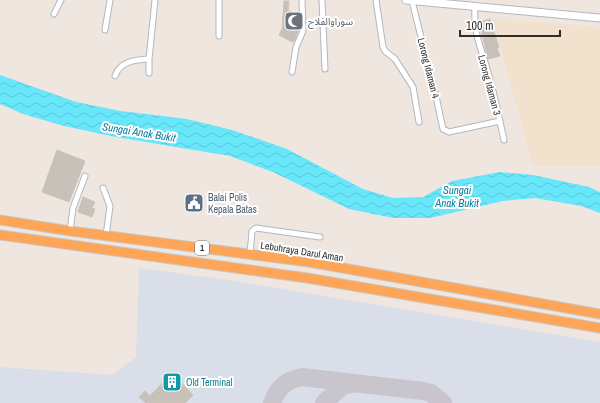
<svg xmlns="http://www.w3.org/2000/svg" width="600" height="403" font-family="'Archivo Narrow','Noto Sans Arabic',sans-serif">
<defs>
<pattern id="water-waves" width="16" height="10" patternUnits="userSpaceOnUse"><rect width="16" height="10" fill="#69e7fa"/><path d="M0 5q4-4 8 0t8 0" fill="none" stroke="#5bc6d7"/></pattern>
</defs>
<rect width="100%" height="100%" fill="#efe6df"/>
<!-- education -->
<path fill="#f2e1cd" d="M 493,19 L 600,27 L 600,166 L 533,166 Z"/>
<!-- airport -->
<path fill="#dadee8" d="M 139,268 L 229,280 L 600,342 L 600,403 L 0,403 L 0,367 L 113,375 L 136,357 Z"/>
<!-- water -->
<path fill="url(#water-waves)" d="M 0,75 L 76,102 L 121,111 L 187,119 L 232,130 L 287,149 L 363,189 L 393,198 L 423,197 L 452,181 L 500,172 L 533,175 L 589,187 L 600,192 L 600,213 L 581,206 L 535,198 L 503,201 L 430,218 L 393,218 L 349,209 L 275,173 L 230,156 L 116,137 L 64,126 L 23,114 L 0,104 Z"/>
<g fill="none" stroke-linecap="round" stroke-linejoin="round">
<!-- taxiway -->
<path stroke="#c8c6cc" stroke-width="18" d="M 272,403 C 278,387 285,381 302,377 L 423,391 L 431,393 L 443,403
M 324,403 L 342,386 L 353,384"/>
</g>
<!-- building -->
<path fill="#c8c1ba" stroke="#ccc2b8" d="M 284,1 L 289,1 L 288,11 L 291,11 L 290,17 L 299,21 L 299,29 L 294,41 L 292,42 L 279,35 L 282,29 Z
M 490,19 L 499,47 L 497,48 L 500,56 L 488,59 L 479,22 Z
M 57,150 L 85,161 L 69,202 L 42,192 Z
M 83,197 L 95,202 L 92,208 L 95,209 L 92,217 L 78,212 Z
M 172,373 L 193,395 L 185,403 L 146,403 L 139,397 L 145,391 L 150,396 Z"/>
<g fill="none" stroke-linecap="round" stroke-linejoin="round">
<!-- minor casing -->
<g stroke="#b2b7c2" stroke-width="7">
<path id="minor" d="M 219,0 L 219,36
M 322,0 L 325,69
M 376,0 L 383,47 L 385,51 L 395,59 L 413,87 L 419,122
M 412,1 L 437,101 L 443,129 L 449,132 L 500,121
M 475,6 C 473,35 482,49 489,76 C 495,97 499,118 504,140
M 54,14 L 61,0
M 105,30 L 110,0
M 292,72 L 296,47 L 303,31 L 302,0
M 149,73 L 149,59 L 155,0
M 115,76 C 120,61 135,60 149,59
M 103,188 L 110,206 L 106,236
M 70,231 L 73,208 L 85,176
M 250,254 L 252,231 L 256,228 L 320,237"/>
</g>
<!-- secondary casing -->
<g stroke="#b2b7c2" stroke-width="9">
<path id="secondary" d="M 406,0 L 600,18"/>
</g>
<!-- trunk casing -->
<g stroke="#c8c8c8" stroke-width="11">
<path id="trunk" d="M 0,220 L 70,231 L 309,262 L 600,314
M 0,235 L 307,278 L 600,328"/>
</g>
<!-- minor -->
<use href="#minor" stroke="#fff" stroke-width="5"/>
<!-- secondary -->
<use href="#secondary" stroke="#fff" stroke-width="7"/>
<!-- trunk -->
<use href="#trunk" stroke="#fea558" stroke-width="9"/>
</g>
<!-- icons -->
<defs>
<g id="mosque-square" transform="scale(1)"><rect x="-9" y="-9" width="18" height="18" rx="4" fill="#6b7280" stroke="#fff"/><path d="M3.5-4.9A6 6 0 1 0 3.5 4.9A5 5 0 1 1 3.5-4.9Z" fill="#fff"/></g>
<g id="civic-square" transform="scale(1)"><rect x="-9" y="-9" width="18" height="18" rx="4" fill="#5c6f8a" stroke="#fff"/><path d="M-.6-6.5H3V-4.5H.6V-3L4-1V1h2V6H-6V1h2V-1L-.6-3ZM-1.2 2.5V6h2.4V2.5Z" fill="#fff"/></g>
<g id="building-square" transform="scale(1)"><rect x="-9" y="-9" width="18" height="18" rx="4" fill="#0f9aa8" stroke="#fff"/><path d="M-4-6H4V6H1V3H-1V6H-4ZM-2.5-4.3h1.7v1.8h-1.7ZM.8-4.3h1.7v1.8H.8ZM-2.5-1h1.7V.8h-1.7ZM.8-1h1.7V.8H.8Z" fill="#fff"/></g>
</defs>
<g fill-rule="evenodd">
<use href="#mosque-square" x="294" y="21"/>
<use href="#civic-square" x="194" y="203"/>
<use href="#building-square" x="172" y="382"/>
</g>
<g text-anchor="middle" stroke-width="4" stroke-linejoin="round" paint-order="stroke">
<!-- shield labels -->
<rect fill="#fff" stroke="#6c6c6c" stroke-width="1" x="195" y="241" width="14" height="14" rx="3"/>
<g font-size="9" font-weight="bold" fill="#2d2d2d">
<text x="202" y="251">1</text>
</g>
<!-- worship labels -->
<g font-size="10" fill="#5b616d" stroke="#fff" text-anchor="start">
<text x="308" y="25">سوراوالفلاح</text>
</g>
<!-- street labels -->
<g font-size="10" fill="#2d2d2d" stroke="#fff">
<text transform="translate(429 68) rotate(76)" y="4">Lorong Idaman 4</text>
<text transform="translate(490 85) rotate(75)" y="4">Lorong Idaman 3</text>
<text transform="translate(302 251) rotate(9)" y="4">Lebuhraya Darul Aman</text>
</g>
<!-- service labels -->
<g font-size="10" fill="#4e5e75" stroke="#fff" text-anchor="start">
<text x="208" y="201">Balai Polis<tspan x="208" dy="12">Kepala Batas</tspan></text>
</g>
<!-- culture labels -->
<g font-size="10" fill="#0d838f" stroke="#fff" text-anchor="start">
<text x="186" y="386">Old Terminal</text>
</g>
<!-- water labels -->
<g font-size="11" font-style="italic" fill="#037d9d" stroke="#fff">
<text transform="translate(139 132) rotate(9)" y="4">Sungai Anak Bukit</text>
<text x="457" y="194">Sungai<tspan x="457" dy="13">Anak Bukit</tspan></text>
</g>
</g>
<!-- scale -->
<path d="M460 30v6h100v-6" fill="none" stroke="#2d2d2d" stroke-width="2"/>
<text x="466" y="30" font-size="12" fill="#2d2d2d" stroke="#ffffff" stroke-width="3" paint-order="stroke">100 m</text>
</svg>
